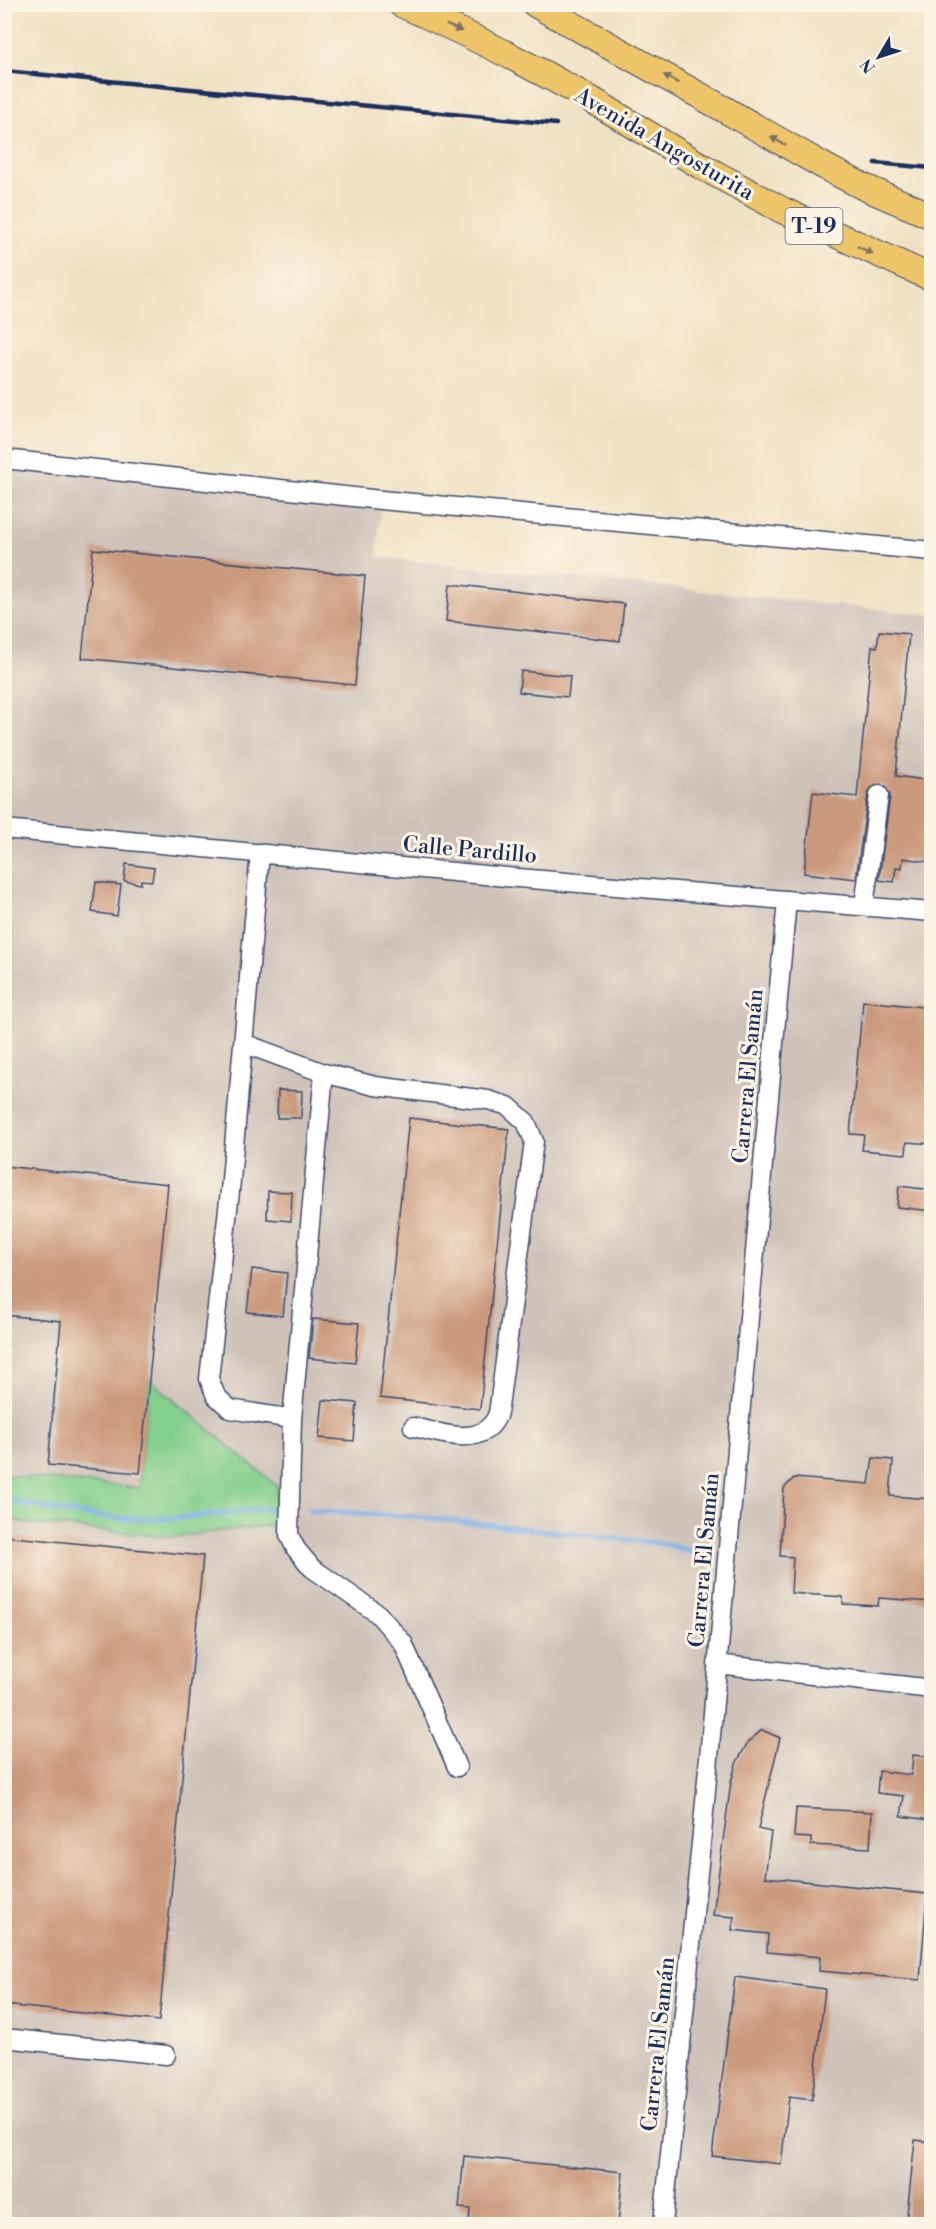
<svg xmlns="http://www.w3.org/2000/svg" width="936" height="2229" font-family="'Libre Bodoni',serif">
<rect width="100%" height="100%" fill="#fcf5e5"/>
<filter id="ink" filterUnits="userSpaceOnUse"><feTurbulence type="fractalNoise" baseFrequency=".0167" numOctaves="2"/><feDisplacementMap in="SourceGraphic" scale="12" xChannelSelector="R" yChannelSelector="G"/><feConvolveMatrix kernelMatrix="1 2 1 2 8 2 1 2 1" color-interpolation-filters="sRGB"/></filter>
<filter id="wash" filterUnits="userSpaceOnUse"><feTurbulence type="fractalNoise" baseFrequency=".008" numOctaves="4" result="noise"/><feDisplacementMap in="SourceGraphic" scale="24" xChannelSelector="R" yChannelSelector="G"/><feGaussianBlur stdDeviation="1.35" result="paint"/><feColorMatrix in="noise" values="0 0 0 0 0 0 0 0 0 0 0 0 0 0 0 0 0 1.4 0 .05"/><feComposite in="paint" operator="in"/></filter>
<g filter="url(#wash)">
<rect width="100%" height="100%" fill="#f0e1c2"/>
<!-- industrial -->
<path fill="#cec2b9" d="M 4,459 L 381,500 L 377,557 L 931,615 L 931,2224 L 5,2224 L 5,1515 L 23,1523 L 171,1537 L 273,1525 L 148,1380 L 139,1488 L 5,1475 Z"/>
<!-- green -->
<path fill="#83cf8c" stroke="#4f7f75" stroke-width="1.5" d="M 149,1379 L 277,1486 L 273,1525 L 171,1537 L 23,1523 L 5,1515 L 4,1475 L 139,1488 Z"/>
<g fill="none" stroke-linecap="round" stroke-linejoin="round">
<!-- stream -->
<path stroke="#7aade7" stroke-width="5" d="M 4,1499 C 39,1508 77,1515 113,1518 C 165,1522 218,1514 269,1509
M 309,1510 L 430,1518 L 665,1544 L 702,1555"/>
</g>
<g id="blocks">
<!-- building -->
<path fill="#cb9a7d" d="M 93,549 L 365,576 L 355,685 L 82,658 Z
M 450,584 L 624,604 L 620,641 L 446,621 Z
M 879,631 L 909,634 L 896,776 L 932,781 L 928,807 L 932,808 L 932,842 L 929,862 L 903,858 L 902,868 L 896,867 L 894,882 L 879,880 L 890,796 L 886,787 L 880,784 L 871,788 L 868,794 L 856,879 L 804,873 L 813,792 L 857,797 L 872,646 L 877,647 Z
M 521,671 L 570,676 L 568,697 L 519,692 Z
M 126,864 L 154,868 L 152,881 L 141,880 L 141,884 L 124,881 Z
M 96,882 L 121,885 L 117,916 L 92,912 Z
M 863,1001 L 932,1008 L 932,1144 L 907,1142 L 906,1154 L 862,1150 L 864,1135 L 850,1134 Z
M 278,1090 L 302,1091 L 301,1118 L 277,1118 Z
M 409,1118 L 509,1129 L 480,1409 L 380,1398 Z
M 4,1166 L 168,1184 L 140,1473 L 48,1465 L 61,1321 L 4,1315 Z
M 899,1186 L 932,1190 L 932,1211 L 897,1207 Z
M 268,1191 L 292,1192 L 291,1221 L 267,1219 Z
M 252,1269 L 287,1273 L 283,1316 L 247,1312 Z
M 313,1319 L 359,1323 L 355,1363 L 309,1358 Z
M 323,1400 L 357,1403 L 354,1441 L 319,1438 Z
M 873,1458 L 893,1460 L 890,1496 L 932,1499 L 932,1602 L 879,1598 L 878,1606 L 843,1604 L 843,1597 L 791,1593 L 793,1557 L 780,1556 L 784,1488 L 794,1478 L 869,1484 Z
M 4,1536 L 203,1556 L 159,2021 L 4,2005 Z
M 762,1730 L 780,1738 L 758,1829 L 771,1832 L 765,1877 L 927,1894 L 920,1980 L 819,1971 L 820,1957 L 767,1952 L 768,1934 L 732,1930 L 734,1917 L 713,1915 L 731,1782 L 736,1764 L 748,1742 Z
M 913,1755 L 932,1757 L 930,1820 L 901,1816 L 904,1796 L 877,1793 L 879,1771 L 911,1775 Z
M 796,1808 L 872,1812 L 870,1848 L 811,1845 L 811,1838 L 794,1837 Z
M 735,1977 L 825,1989 L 812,2100 L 789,2097 L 781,2164 L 712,2156 Z
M 915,2140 L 932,2142 L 932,2224 L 906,2224 Z
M 464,2156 L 623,2172 L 618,2224 L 561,2220 L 560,2224 L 491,2224 L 469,2222 L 470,2209 L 459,2208 Z"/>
</g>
</g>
<g filter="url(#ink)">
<use href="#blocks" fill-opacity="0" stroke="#3b4a6d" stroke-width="1.5"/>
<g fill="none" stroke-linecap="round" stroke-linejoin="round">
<!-- minor casing -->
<g stroke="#3b4a6d" stroke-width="21">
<path id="minor" d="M 4,459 L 381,500 L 932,551
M 4,829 L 506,877 L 932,912
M 260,853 L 230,1191 L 209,1379 L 216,1396 L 230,1409 L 292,1419
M 864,906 L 879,795
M 243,1043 L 324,1073 L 375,1086 L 488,1100 L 508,1106 L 526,1122 L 534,1141 L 500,1399 C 499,1405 499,1413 496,1418 C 480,1449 438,1432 413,1427
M 324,1073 L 292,1419 L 289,1535 L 296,1549 L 312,1568 L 378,1614 L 403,1643 L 457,1767
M 717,1664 L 932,1689
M 4,2038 L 166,2055
M 663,2224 L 703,1823 L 787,900"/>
</g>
<!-- highway casing -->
<g stroke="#3b4a6d" stroke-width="28">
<path id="highway" d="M 401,4 C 467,33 530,65 592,100
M 535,4 L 722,108
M 701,166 L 782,210 L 932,278
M 829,169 L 864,187 L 932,216"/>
</g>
<!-- minor -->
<use href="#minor" stroke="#fff" stroke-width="18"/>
<!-- highway -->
<use href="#highway" stroke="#eec569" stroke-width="26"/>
<!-- rail -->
<path stroke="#1b2f5e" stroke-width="4.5" d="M 4,71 L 556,124
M 875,163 L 932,168"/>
<!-- highway-bridge casing -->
<g stroke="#3b4a6d" stroke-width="28" stroke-linecap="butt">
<path id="highway-bridge" d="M 592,100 L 701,166
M 722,108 L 829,169"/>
</g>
<!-- highway-bridge -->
<use href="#highway-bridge" stroke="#eec569" stroke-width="26"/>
</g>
<!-- one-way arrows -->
<defs><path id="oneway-solid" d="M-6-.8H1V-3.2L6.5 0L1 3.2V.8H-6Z" transform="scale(1.5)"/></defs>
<g fill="#7a7263">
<use href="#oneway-solid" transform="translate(454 28) rotate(23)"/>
<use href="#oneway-solid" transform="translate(671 79) rotate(-150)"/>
<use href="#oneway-solid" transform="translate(778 141) rotate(-151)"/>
<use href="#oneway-solid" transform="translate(865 250) rotate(25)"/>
</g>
</g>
<g text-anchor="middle" stroke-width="6" stroke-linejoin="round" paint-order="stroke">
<!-- shield labels -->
<rect fill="#fcf5e5" stroke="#5e6a86" stroke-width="1.5" x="785.5" y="208" width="57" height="36" rx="4.5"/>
<g font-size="21" font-weight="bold" fill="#1b2f5e">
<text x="814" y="233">T-19</text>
</g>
<!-- street labels -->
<g font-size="22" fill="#1b2f5e" stroke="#fcf5e5">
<text transform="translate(665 143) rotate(30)" y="8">Avenida Angosturita</text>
<text transform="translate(470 849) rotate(5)" y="8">Calle Pardillo</text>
<text transform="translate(747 1076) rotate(-85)" y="8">Carrera El Samán</text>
<text transform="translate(703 1560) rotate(-85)" y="8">Carrera El Samán</text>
<text transform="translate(657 2044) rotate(-84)" y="8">Carrera El Samán</text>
</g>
</g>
<!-- margin -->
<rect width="936" height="2229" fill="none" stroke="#fcf5e5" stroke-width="24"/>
<!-- north arrow -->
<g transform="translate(879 57) rotate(231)" stroke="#fcf5e5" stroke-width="4.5" paint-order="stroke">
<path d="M0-4.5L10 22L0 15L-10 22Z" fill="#1b2f5e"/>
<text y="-9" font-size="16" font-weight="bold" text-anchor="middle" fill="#1b2f5e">N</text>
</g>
</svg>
